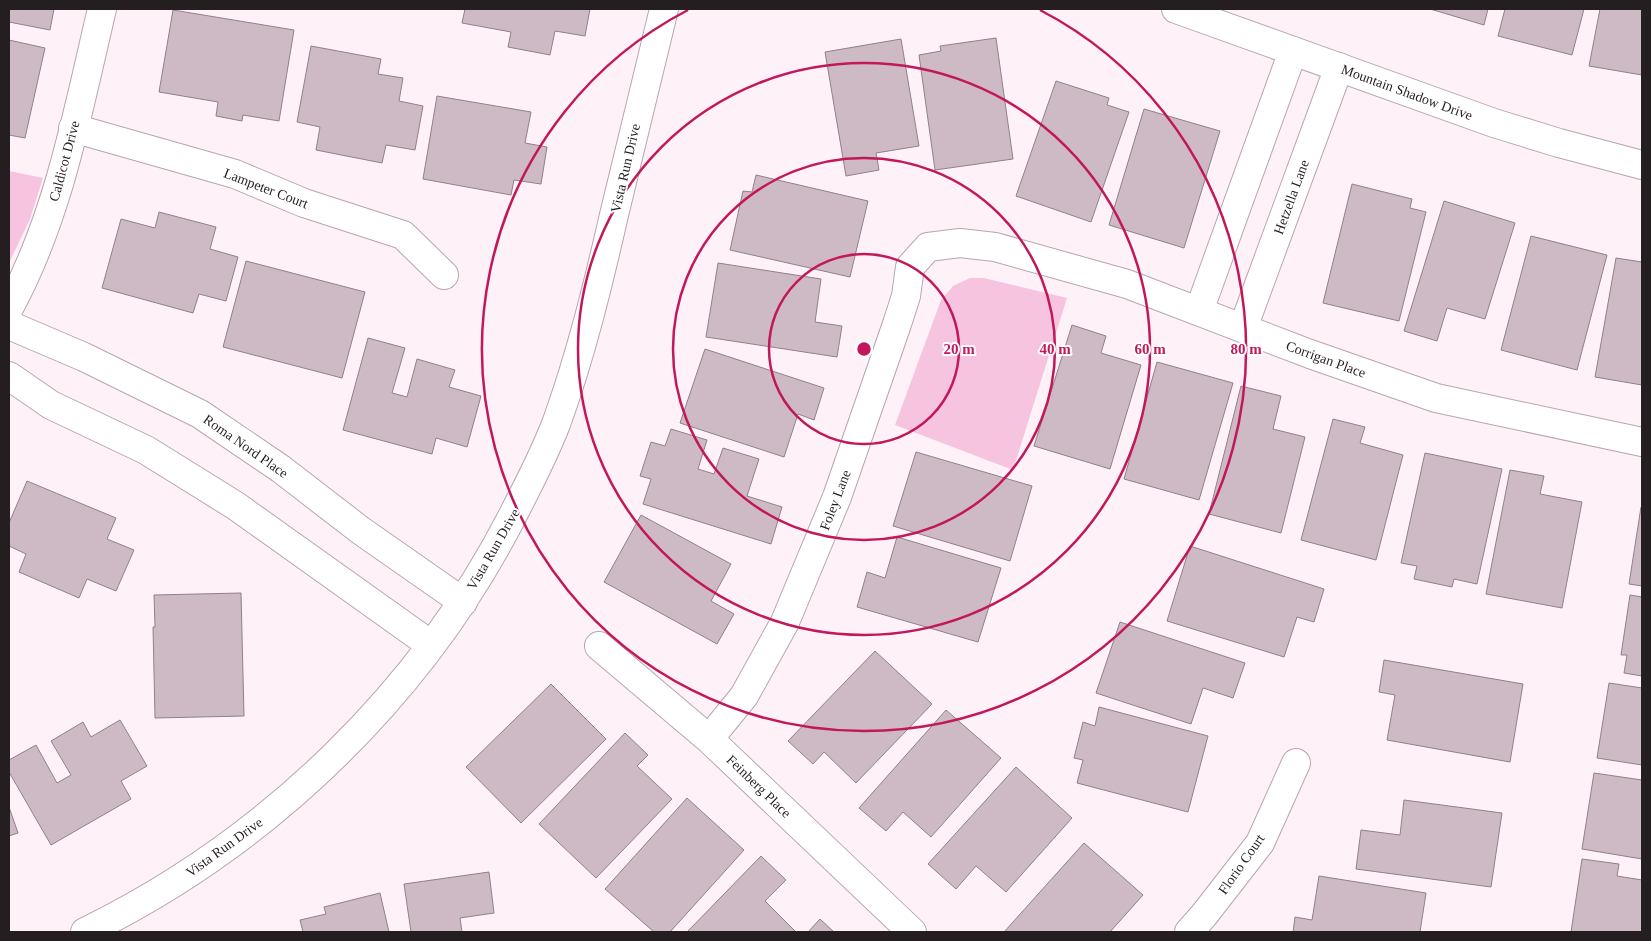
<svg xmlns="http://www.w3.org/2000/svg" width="1651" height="941" font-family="Georgia,serif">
<rect width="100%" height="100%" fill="#fef2f8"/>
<!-- green -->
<path fill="#f6c4df" d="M 9,171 L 43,178 L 30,219 L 9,263 Z
M 970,278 L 984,278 L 1067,298 L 1013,470 L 895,425 L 941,300 L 953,286 Z"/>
<!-- building -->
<path fill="#cdbac4" stroke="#918089" d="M 9,9 L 54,9 L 50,30 L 9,22 Z
M 465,9 L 590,9 L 585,36 L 555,31 L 550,55 L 508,47 L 511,32 L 462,23 Z
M 1430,9 L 1488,9 L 1484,25 Z
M 1505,9 L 1584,9 L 1572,55 L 1498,36 Z
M 1600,9 L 1642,9 L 1642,75 L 1589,66 Z
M 173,10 L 294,30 L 279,121 L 243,115 L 242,121 L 216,116 L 218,102 L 159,92 Z
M 996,38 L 1013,159 L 935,170 L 919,55 L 941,51 L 940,46 Z
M 901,39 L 919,146 L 876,153 L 879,170 L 846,176 L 825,52 Z
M 9,40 L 45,48 L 25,138 L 9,135 Z
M 311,46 L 381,59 L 378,74 L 403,78 L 399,101 L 423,106 L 415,150 L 386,145 L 382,163 L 316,150 L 320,127 L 297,122 Z
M 1056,81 L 1109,98 L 1107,105 L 1129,112 L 1091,222 L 1016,196 Z
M 437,96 L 531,112 L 525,143 L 547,147 L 541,184 L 514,180 L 511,195 L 423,179 Z
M 1144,109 L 1220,131 L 1184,248 L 1109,225 Z
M 756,175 L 868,201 L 850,277 L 730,250 L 743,191 L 752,192 Z
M 1352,184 L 1412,199 L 1410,208 L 1426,212 L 1399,321 L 1323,303 Z
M 1444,201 L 1515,223 L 1485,319 L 1447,308 L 1437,341 L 1404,331 Z
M 159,212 L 216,227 L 210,249 L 238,257 L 226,301 L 199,294 L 193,313 L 102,288 L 121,219 L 155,228 Z
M 1531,236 L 1607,255 L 1577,370 L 1501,350 Z
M 1616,258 L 1642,262 L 1642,385 L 1595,377 Z
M 246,261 L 365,292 L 342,378 L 223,347 Z
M 718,263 L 821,279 L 815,322 L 842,326 L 837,357 L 706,337 Z
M 1072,325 L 1106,336 L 1101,353 L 1141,365 L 1110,469 L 1034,446 Z
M 368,338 L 405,348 L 392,393 L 407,397 L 417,359 L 455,370 L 449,387 L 481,396 L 467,447 L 436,438 L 432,454 L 343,430 Z
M 705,349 L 824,388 L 814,420 L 798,414 L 784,457 L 680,423 Z
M 1157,362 L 1233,383 L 1199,500 L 1124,479 Z
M 1241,386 L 1281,396 L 1273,429 L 1305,437 L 1281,533 L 1209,514 Z
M 1333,419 L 1365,427 L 1360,443 L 1403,455 L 1376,560 L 1301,540 Z
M 671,429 L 707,440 L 698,469 L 714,474 L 723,448 L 759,459 L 747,496 L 782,507 L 771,544 L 643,504 L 651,479 L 640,476 L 651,442 L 665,446 Z
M 916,452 L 1032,486 L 1010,561 L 893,526 Z
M 1425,453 L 1502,469 L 1477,584 L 1454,579 L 1452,587 L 1414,579 L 1417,566 L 1401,563 Z
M 1510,470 L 1544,476 L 1540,494 L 1582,502 L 1562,608 L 1486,594 Z
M 27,481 L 116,518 L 107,539 L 134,550 L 116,591 L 87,579 L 79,598 L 19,572 L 26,554 L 9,546 L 9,523 Z
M 1641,507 L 1642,507 L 1642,586 L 1629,584 Z
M 641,515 L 731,564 L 711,601 L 734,614 L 717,644 L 604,582 Z
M 897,537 L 1001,568 L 978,642 L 857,607 L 867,572 L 885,578 Z
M 1190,546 L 1324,589 L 1314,622 L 1297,617 L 1284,657 L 1167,621 Z
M 241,593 L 244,716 L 155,718 L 153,627 L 155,627 L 154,595 Z
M 1630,595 L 1642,597 L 1642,676 L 1624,673 L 1627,655 L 1621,655 Z
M 1120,622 L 1245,663 L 1233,698 L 1203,688 L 1191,724 L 1096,693 Z
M 875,651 L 932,704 L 856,783 L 824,752 L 813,764 L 788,741 Z
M 1384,660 L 1523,684 L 1510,762 L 1387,740 L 1395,695 L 1379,692 Z
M 1609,683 L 1642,688 L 1642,765 L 1597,758 Z
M 551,684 L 606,739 L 521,823 L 466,767 Z
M 1099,707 L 1208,736 L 1188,812 L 1077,783 L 1083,760 L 1074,758 L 1083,722 L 1095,726 Z
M 946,710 L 1001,758 L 931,837 L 903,812 L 886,831 L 859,808 Z
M 120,720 L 147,766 L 121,781 L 131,799 L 51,845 L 9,772 L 9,760 L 36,745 L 57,783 L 71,775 L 51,741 L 83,722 L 91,737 Z
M 625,733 L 648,755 L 637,766 L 672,799 L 596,878 L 539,824 Z
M 1016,767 L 1072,818 L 1006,892 L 976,866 L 956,889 L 928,864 Z
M 1594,773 L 1642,780 L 1642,859 L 1582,849 Z
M 687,798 L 744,850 L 670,932 L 654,932 L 605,889 Z
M 1404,800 L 1502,813 L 1491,887 L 1356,869 L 1361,830 L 1400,835 Z
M 9,807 L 18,833 L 9,836 Z
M 1084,843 L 1143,895 L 1110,932 L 1004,932 Z
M 761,856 L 786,880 L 765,901 L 795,931 L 794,932 L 687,932 Z
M 1582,859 L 1619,864 L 1617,876 L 1642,880 L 1642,932 L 1571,932 Z
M 489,872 L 494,913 L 460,918 L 462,932 L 411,932 L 404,884 Z
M 1319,876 L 1426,893 L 1420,932 L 1293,932 L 1295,917 L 1312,920 Z
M 380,893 L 389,932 L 303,932 L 300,920 L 326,914 L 324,907 Z
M 820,919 L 834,932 L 808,932 Z"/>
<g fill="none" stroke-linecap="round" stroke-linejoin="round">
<!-- street casing -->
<g stroke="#b8a5af" stroke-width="30">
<path id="street" d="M 73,128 L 235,174 L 304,203 L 403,235 L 444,275
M 9,308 C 59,216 78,110 102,9
M 1199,311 L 1293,51
M 9,325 L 84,357 L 200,414 L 281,469 L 360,530 L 463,602
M 1243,328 L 1339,67
M 9,376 L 51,405 L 146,450 L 236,506 L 431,645
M 599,646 L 709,739 L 912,932
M 709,739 L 744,696 L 785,622 L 837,497 L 897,324 L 906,296 L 910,267 L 928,247 L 960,243 L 995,247 L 1127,284 L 1310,354 L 1436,398 L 1642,442
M 1189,932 L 1204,915 L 1260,843 L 1296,763"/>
</g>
<!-- secondary casing -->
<g stroke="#b8a5af" stroke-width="30">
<path id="secondary" d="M 1176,9 L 1494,123 L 1559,143 L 1642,165
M 85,932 C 269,842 425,691 517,507 C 531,480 545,452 556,424 C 581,355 598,285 614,215 C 631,146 647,77 664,9"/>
</g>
<!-- street -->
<use href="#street" stroke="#fff" stroke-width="28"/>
<!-- secondary -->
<use href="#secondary" stroke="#fff" stroke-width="28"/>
</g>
<!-- distance rings -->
<g fill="none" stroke="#c2185b" stroke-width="2.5">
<circle cx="864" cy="349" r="95"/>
<circle cx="864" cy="349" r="191"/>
<circle cx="864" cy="349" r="286"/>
<path d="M1040 10A382 382 0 1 1 688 10"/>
</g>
<g text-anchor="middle" stroke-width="4" stroke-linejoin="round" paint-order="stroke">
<!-- street labels -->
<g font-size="14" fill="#251e21" stroke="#fff">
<text transform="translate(1407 92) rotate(20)" y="5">Mountain Shadow Drive</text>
<text transform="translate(64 161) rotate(-75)" y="5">Caldicot Drive</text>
<text transform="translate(625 168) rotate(-77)" y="5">Vista Run Drive</text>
<text transform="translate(266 188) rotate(21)" y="5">Lampeter Court</text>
<text transform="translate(1291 197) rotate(-70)" y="5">Hetzella Lane</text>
<text transform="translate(1326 359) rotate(20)" y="5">Corrigan Place</text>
<text transform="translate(246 446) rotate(35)" y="5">Roma Nord Place</text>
<text transform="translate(835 500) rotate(-69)" y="5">Foley Lane</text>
<text transform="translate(493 549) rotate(-60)" y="5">Vista Run Drive</text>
<text transform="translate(759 786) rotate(44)" y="5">Feinberg Place</text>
<text transform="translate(224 847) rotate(-36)" y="5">Vista Run Drive</text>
<text transform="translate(1241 864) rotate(-55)" y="5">Florio Court</text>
</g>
</g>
<circle cx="864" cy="349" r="8" fill="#c2185b" stroke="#fff" stroke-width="2.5"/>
<g font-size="15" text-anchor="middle" font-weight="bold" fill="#c2185b" stroke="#fff" stroke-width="4" stroke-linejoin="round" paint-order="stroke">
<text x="959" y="354">20 m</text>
<text x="1055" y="354">40 m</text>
<text x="1150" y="354">60 m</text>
<text x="1246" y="354">80 m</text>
</g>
<!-- border -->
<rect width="1651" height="941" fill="none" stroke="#251e21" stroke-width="20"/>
</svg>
